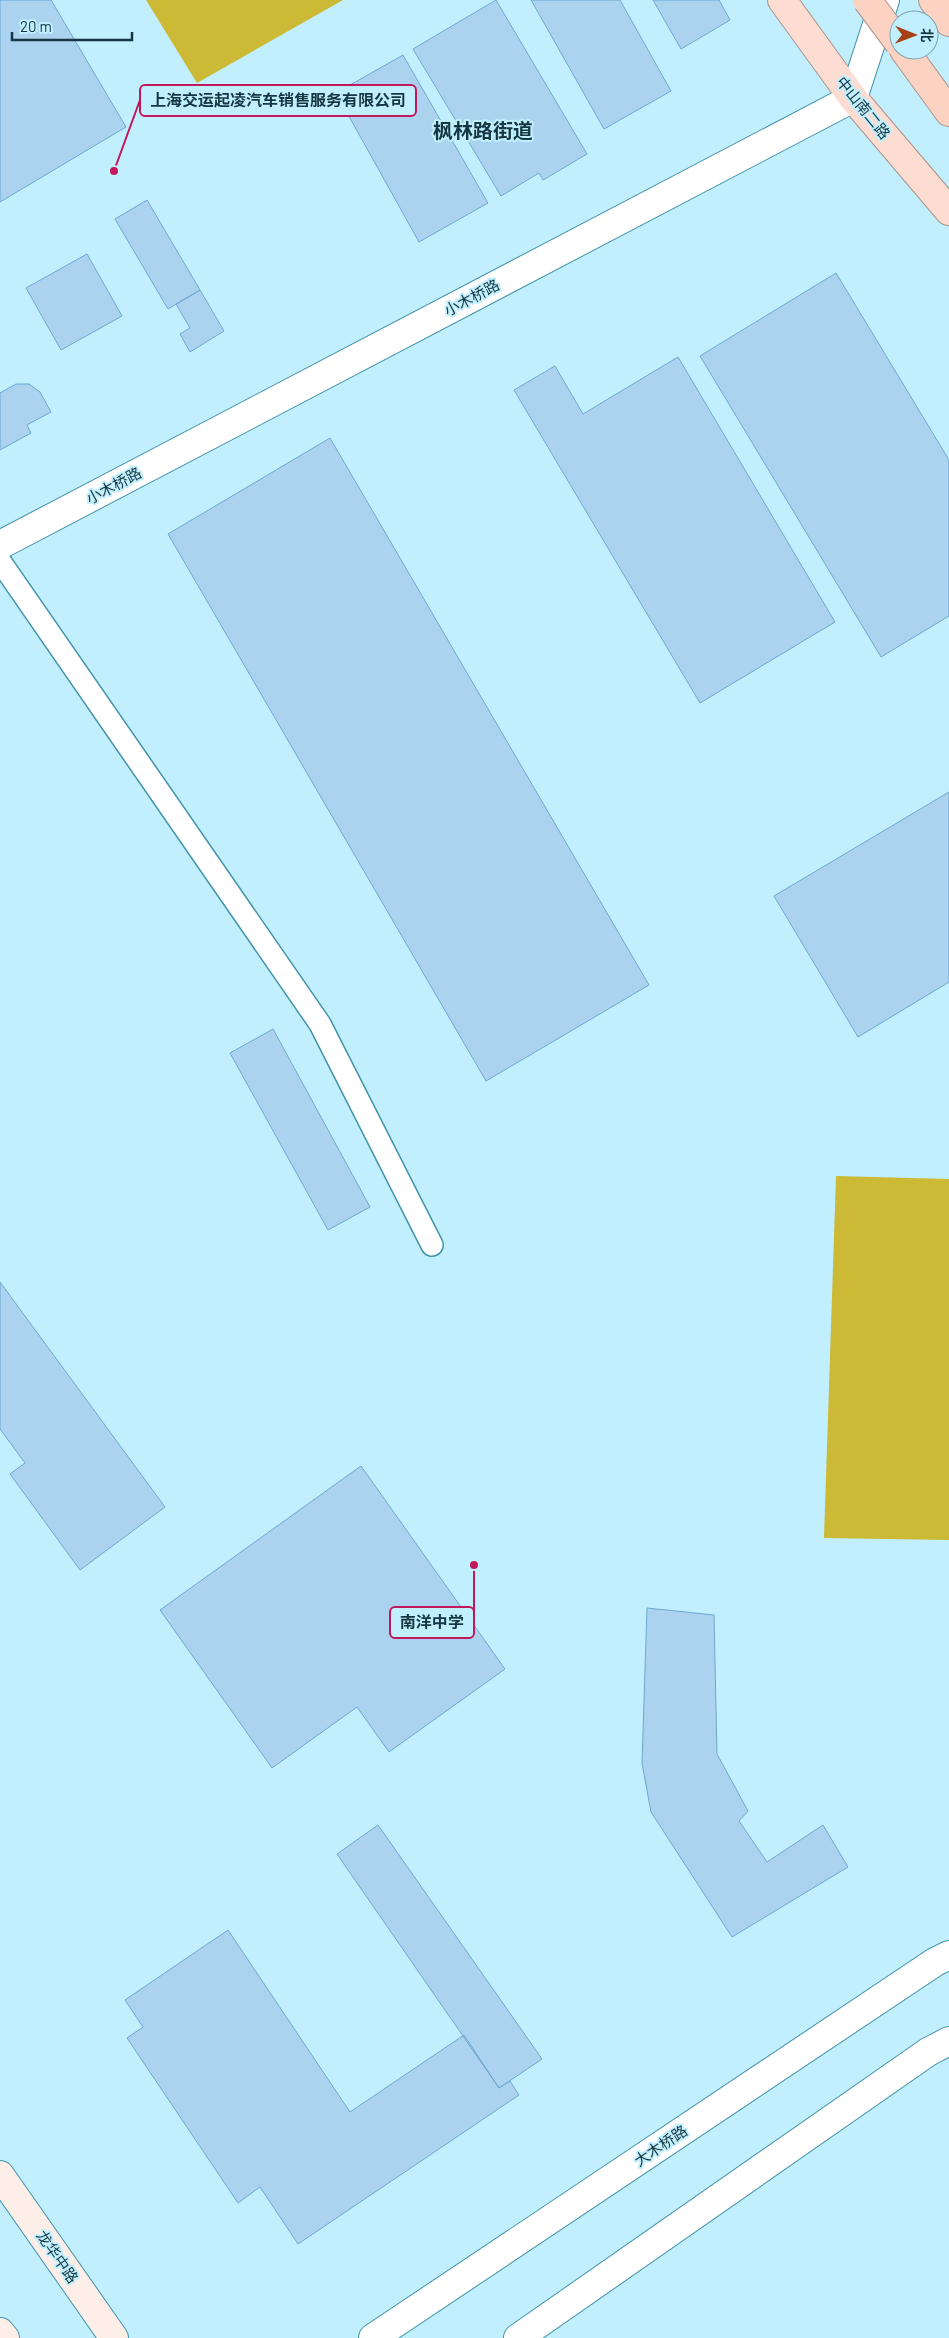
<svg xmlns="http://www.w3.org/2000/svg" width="949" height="2338" font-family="Barlow,'Noto Sans SC',sans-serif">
<rect width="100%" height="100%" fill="#c1effe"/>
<!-- green -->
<path fill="#ccb936" d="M 146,0 L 343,0 L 197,83 Z
M 836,1176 L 949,1179 L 949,1540 L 824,1538 Z"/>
<!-- building -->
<path fill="#abd3f0" stroke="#6da7d1" d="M 0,0 L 51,0 L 126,127 L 0,202 Z
M 496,0 L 587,154 L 543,180 L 539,173 L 501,196 L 413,49 Z
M 531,0 L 620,0 L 671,91 L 604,129 Z
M 653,0 L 719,0 L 730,20 L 681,49 Z
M 403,55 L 488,203 L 419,242 L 336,93 Z
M 147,200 L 200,290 L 168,309 L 115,219 Z
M 87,254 L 122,316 L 61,350 L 26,288 Z
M 836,273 L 949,460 L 949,616 L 881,657 L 700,356 Z
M 200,290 L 224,331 L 190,352 L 180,334 L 190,328 L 176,304 Z
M 678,357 L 835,622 L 700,703 L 514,390 L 555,366 L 583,414 Z
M 16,384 L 29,384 L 40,392 L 51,412 L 27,425 L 31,433 L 0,450 L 0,393 Z
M 330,438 L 649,985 L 486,1081 L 168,534 Z
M 949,792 L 949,982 L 858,1037 L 774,896 Z
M 273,1029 L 370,1207 L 328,1230 L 230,1053 Z
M 0,1282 L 165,1507 L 80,1570 L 10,1474 L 25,1463 L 0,1429 Z
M 361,1466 L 505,1669 L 389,1752 L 357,1707 L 272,1768 L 160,1610 Z
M 647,1608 L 714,1615 L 717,1754 L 748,1811 L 739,1821 L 767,1862 L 823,1825 L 848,1867 L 732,1937 L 651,1812 L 642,1763 Z
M 378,1825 L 542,2059 L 499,2088 L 337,1854 Z
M 228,1930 L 350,2112 L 464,2035 L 499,2088 L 510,2081 L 519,2095 L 298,2244 L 260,2187 L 238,2203 L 127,2038 L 143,2027 L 125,2000 Z"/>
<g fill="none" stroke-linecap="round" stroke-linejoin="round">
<!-- service casing -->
<g stroke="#4293ab" stroke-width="24">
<path id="service" d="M 0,561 L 320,1024 L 432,1245"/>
</g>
<!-- minor casing -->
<g stroke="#4293ab" stroke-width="30">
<path id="minor" d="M 0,545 L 853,98 L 885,0"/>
</g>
<!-- tertiary casing -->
<g stroke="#4293ab" stroke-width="30">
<path id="tertiary" d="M 373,2338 L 935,1962 L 949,1955
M 518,2338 L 928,2052 L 949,2041"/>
</g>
<!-- secondary casing -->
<g stroke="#4293ab" stroke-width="30">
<path id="secondary" d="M 0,2175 L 114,2338
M 0,2332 L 5,2338"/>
</g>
<!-- primary casing -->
<g stroke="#ab958c" stroke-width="30">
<path id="primary" d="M 782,0 L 853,98 L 949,211"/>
</g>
<!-- trunk casing -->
<g stroke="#ab958c" stroke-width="30">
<path id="trunk" d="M 933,0 L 949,22
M 904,50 L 949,112"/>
</g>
<!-- service -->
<use href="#service" stroke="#fff" stroke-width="21"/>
<!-- minor -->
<use href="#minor" stroke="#fff" stroke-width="28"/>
<!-- tertiary -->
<use href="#tertiary" stroke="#fff" stroke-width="28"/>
<!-- secondary -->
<use href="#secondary" stroke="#feeee8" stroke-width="28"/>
<!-- primary -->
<use href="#primary" stroke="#fdddd2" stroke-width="28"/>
<!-- trunk -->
<use href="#trunk" stroke="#fcd2c3" stroke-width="28"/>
<!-- trunk-bridge casing -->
<g stroke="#ab958c" stroke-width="30" stroke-linecap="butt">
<path id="trunk-bridge" d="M 867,0 L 899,43"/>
</g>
<!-- trunk-bridge -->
<use href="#trunk-bridge" stroke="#fcd2c3" stroke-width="28"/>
</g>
<g text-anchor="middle" stroke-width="4" stroke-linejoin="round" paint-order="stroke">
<!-- street labels -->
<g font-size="15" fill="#153741" stroke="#c1effe">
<text transform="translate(863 108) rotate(51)" y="5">中山南二路</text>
<text transform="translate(472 298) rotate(-28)" y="5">小木桥路</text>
<text transform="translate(114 486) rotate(-28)" y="5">小木桥路</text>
<text transform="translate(661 2146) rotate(-34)" y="5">大木桥路</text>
<text transform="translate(57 2257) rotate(55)" y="5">龙华中路</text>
</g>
<!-- district labels -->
<g font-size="20" font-weight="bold" fill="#153741" stroke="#c1effe">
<text x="483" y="138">枫林路街道</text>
</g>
</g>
<!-- callouts -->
<path fill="none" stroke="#c2185b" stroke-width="2" d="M114 171L140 100M474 1565L474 1623"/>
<g fill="#c2185b" stroke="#c1effe" stroke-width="2">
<circle cx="114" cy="171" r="5"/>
<circle cx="474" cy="1565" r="5"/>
</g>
<g fill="#c1effe" stroke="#c2185b" stroke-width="2">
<rect x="140" y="85" width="276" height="31" rx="5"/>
<rect x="390" y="1607" width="84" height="31" rx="5"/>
</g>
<g font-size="16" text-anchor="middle" font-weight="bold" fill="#153741">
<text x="278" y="106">上海交运起凌汽车销售服务有限公司</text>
<text x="432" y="1628">南洋中学</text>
</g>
<!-- north arrow -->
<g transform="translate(914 35) rotate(91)"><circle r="24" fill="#c1effe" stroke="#7ca5b2"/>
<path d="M0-4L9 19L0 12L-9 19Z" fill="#a64115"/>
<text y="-8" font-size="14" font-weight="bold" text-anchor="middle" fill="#153741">北</text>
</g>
<!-- scale -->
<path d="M12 32v8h120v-8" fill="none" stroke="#153741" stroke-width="2.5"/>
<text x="20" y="32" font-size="15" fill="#153741" stroke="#c1effe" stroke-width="4" paint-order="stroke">20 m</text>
</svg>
